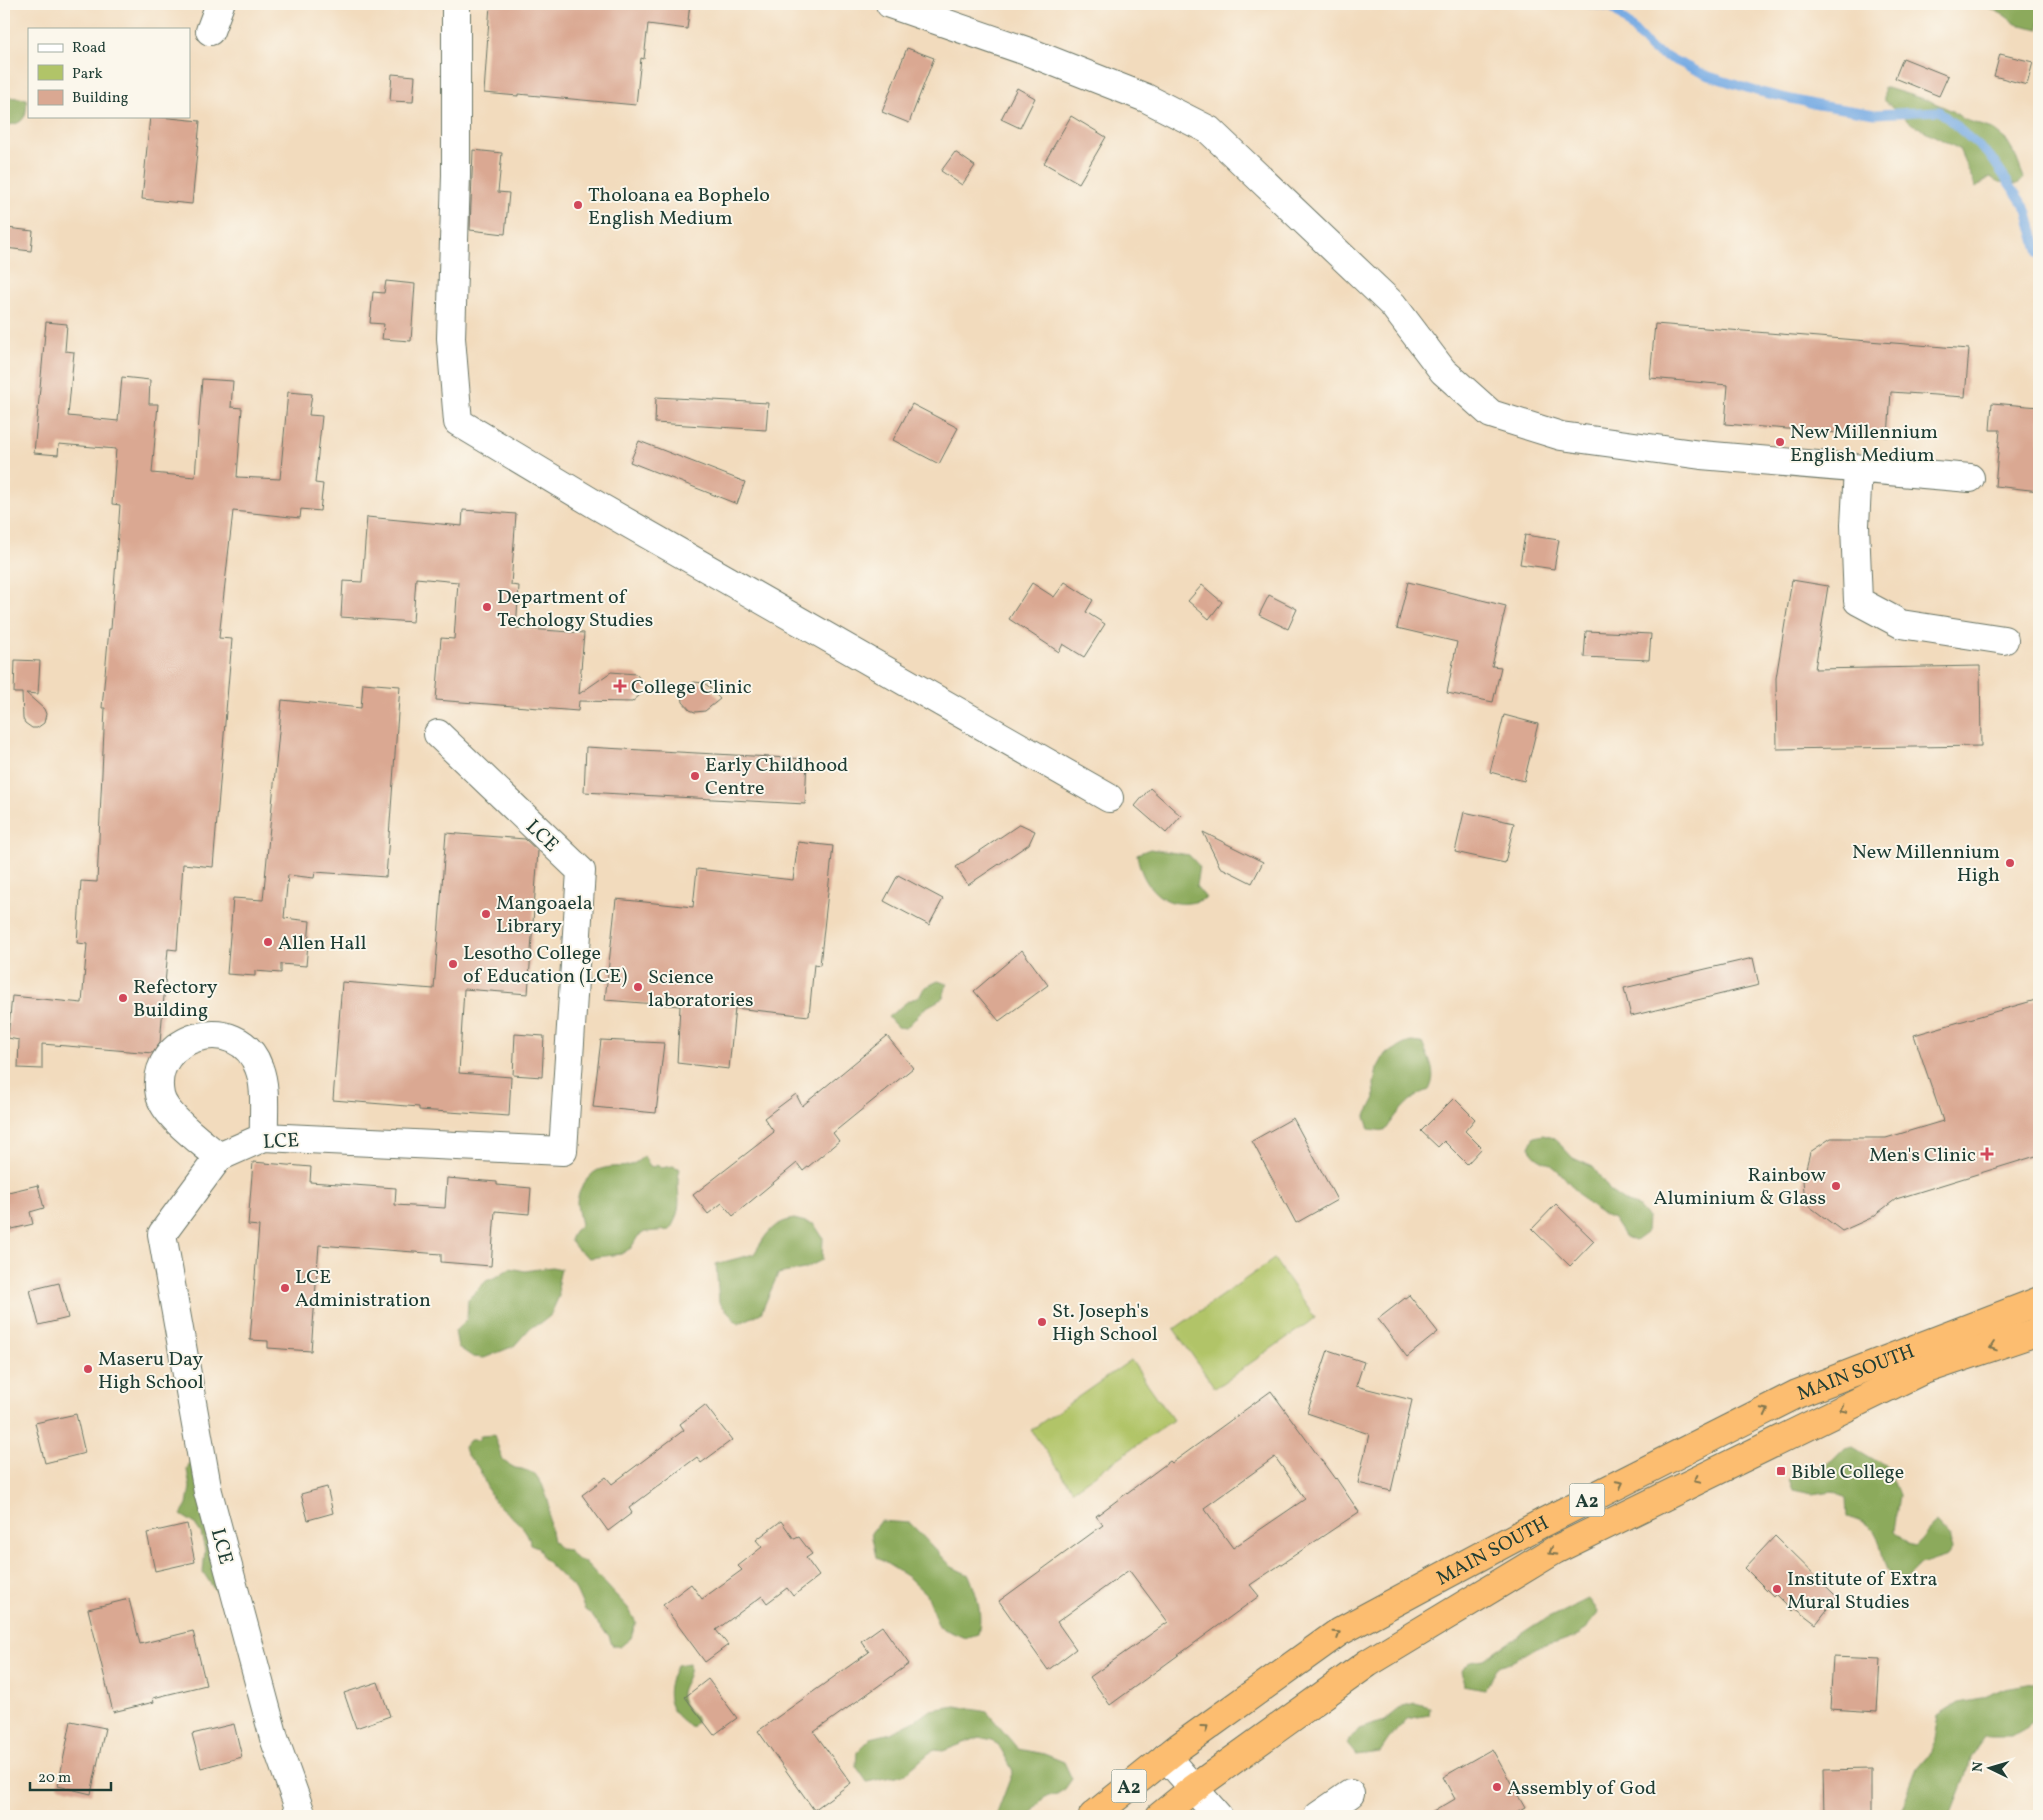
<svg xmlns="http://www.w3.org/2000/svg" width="2043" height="1820" font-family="Vollkorn,serif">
<rect width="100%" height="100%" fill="#fbf7ec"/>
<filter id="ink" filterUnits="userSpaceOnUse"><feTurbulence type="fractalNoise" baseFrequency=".02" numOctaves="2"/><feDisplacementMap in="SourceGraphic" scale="10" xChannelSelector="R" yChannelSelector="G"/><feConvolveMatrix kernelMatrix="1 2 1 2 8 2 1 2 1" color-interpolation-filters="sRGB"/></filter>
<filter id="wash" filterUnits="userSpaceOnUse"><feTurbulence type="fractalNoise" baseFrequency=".0096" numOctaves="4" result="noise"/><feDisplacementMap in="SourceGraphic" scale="20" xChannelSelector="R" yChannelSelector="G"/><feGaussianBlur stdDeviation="1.12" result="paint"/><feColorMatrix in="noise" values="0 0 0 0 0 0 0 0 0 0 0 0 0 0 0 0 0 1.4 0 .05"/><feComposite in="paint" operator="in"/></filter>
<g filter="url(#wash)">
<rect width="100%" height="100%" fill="#f2dbbd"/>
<!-- green -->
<path fill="#b1c468" stroke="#68804e" d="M 1274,1259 L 1315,1318 L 1215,1388 L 1174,1329 Z
M 1131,1360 L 1173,1420 L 1073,1490 L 1031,1430 Z"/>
<!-- forest -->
<path fill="#8caa5c" stroke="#567448" d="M 1981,4 L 2029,4 L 2039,8 L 2039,29 L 2016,24 L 2004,15 Z
M 1884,87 L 1930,101 L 1953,111 L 1963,119 L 1992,129 L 2006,140 L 2016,157 L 2024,178 L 2018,184 L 2000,182 L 1990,177 L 1976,188 L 1959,149 L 1912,124 L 1884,100 Z
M 9,97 L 27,99 C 26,115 26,124 7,125 L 4,133 L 4,98 Z
M 1150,849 L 1189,855 L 1199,866 L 1196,886 L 1206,898 C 1169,915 1142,890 1137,854 Z
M 938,981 L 947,984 L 943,998 L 925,1008 L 906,1028 L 897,1027 L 888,1017 L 908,1001 L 920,996 L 924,988 Z
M 1411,1042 L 1422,1043 C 1429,1060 1438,1073 1429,1090 C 1408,1097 1397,1114 1385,1131 L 1369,1129 L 1365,1117 L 1375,1098 L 1374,1084 L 1377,1069 L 1385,1054 C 1395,1051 1401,1044 1411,1042 Z
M 1543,1135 L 1554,1138 L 1573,1158 L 1593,1167 L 1611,1192 L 1627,1203 L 1637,1206 L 1647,1217 L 1646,1233 L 1635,1241 L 1624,1236 L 1613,1219 C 1587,1211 1574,1185 1555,1168 C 1545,1159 1536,1161 1529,1147 L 1534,1137 Z
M 644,1156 L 650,1166 L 654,1167 L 657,1165 L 661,1168 L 673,1166 L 680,1169 C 675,1186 681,1195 678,1210 C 677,1217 673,1224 670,1230 L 645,1232 L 638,1236 L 631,1248 L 621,1254 L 589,1258 L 577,1249 L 570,1240 L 574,1231 L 581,1225 C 580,1219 577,1209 577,1202 C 578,1190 589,1172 601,1169 C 621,1163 625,1173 644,1156 Z
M 794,1219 L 814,1224 L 823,1238 L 822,1260 L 804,1269 L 778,1274 L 761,1313 L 738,1324 L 719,1302 L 716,1264 L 754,1254 C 766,1235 771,1223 794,1219 Z
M 552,1267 L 561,1269 L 558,1282 L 559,1296 L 550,1316 L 541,1323 L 531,1327 L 514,1346 L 484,1358 L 473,1357 L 458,1347 L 455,1331 L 467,1319 L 468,1299 L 486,1281 L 498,1276 L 510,1268 L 525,1271 Z
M 494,1435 L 503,1461 L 515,1468 L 522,1469 L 535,1474 L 542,1484 L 549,1503 L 549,1522 L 553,1541 L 560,1549 L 569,1550 L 576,1559 L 587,1564 L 628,1608 L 636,1622 L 631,1638 L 620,1647 L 612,1645 L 609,1636 L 600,1627 L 591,1614 L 585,1610 L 576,1590 L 543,1558 L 538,1547 L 530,1544 C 529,1526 508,1516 496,1503 C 488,1494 485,1480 479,1469 C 475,1461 465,1458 464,1447 L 470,1440 L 479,1440 L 480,1436 Z
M 1853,1447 L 1888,1468 L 1899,1495 L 1894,1532 L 1908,1544 L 1915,1546 C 1924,1539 1927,1530 1937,1523 L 1949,1536 L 1953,1548 L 1948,1555 L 1921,1564 L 1907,1578 L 1893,1580 C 1873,1550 1891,1528 1847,1516 L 1846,1499 L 1831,1491 L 1812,1494 L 1793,1490 L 1789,1479 L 1804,1476 L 1812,1470 L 1833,1461 L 1845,1449 Z
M 192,1454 L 230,1608 L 222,1605 L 219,1594 L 212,1586 L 203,1572 L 205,1550 L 201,1533 L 194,1523 L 181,1515 L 187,1505 L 190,1487 L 187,1470 Z
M 880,1521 L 910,1523 L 952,1567 L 969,1575 C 977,1595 983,1613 978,1634 L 965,1638 L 939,1627 L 926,1594 L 908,1577 L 876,1557 L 871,1533 Z
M 1588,1599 L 1598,1612 L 1587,1629 L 1578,1635 L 1559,1642 L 1537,1647 L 1515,1660 L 1499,1666 L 1485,1689 L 1464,1685 L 1461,1671 L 1471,1661 L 1484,1659 L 1537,1624 Z
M 689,1663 C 692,1678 679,1686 681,1697 C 683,1706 692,1713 697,1720 L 692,1727 C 666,1713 662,1691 677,1665 Z
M 2039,1682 L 2039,1712 L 2028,1727 L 2011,1737 L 1985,1737 L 1970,1757 L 1965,1778 L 1950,1816 L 1898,1816 L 1915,1771 L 1931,1752 L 1937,1715 L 1958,1702 L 1981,1698 L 2005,1688 Z
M 1415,1703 L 1430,1707 L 1429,1715 L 1407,1719 L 1388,1740 L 1380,1752 L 1356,1755 L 1347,1744 L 1359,1729 L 1384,1721 L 1403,1706 Z
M 956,1706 L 987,1712 L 1018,1749 L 1044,1754 L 1064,1762 L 1072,1779 L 1065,1789 L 1057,1794 L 1045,1797 L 1029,1816 L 996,1816 L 1013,1771 L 1001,1749 L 992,1740 L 980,1737 L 943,1751 L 935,1750 L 929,1753 L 905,1774 L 867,1782 L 856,1766 L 857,1752 L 871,1738 L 891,1733 L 915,1721 L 930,1710 Z"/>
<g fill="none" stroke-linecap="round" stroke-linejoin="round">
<!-- stream -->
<path stroke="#76aae3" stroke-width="9" d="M 1589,4 L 1613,8 L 1652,50 L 1706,75 L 1756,91 L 1818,105 L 1875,114 L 1939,111 L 1990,156 L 2027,210 L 2039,254"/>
</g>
<g id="blocks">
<!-- building -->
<path fill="#daa892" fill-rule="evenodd" d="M 490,4 L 690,4 L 687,29 L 648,24 L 644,59 L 641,58 L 636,105 L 518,94 L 518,96 L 484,93 Z
M 907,48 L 934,58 L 909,123 L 882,112 Z
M 2000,54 L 2033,62 L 2027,85 L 1994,76 Z
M 1903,58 L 1948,76 L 1939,96 L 1895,78 Z
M 392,74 L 415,76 L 413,102 L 390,101 Z
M 1017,88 L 1035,98 L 1020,128 L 1001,119 Z
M 150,116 L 200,121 L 192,204 L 142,199 Z
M 1071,116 L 1106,137 L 1079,183 L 1044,163 Z
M 473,150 L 502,153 L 498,192 L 509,193 L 505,234 L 470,230 Z
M 955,152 L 975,166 L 962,185 L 941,171 Z
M 7,228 L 33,231 L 31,251 L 5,248 Z
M 386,281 L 415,284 L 411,341 L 382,339 L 384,324 L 370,323 L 373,292 L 384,293 Z
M 46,322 L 67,324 L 65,351 L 74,352 L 68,416 L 118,421 L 122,377 L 150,380 L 149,404 L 158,404 L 152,473 L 195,477 L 202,379 L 233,381 L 231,407 L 242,408 L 237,477 L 280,479 L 288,392 L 312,394 L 309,415 L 322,416 L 315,483 L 323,484 L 320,511 L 301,509 L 300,518 L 233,511 L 219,638 L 232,639 L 213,867 L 183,864 L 177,950 L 168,949 L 160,1043 L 153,1053 L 42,1044 L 42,1069 L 18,1068 L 19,1040 L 8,1038 L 12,996 L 82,1003 L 87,944 L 77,943 L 81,881 L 97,882 L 105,708 L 102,708 L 109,629 L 111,629 L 120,505 L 112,504 L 116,449 L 59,444 L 58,455 L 34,453 Z
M 1655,324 L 1969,349 L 1965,397 L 1891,392 L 1888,437 L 1725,424 L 1728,385 L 1650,378 Z
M 656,397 L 768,403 L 766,430 L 655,423 Z
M 1992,403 L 2039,407 L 2039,491 L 1995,486 L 2000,430 L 1990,430 Z
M 912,404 L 958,428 L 939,464 L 893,440 Z
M 639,441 L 745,482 L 737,504 L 630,462 Z
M 463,510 L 516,514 L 511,585 L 519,586 L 516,628 L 584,633 L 579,694 L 611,672 L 636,674 L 648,688 L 632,702 L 579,701 L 578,711 L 436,700 L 441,638 L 454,639 L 458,582 L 416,578 L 413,622 L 341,617 L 343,581 L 362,582 L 367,517 L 462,526 Z
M 1525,535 L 1559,540 L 1554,569 L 1520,564 Z
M 1792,580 L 1828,586 L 1815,669 L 1980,666 L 1981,746 L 1777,749 L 1776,678 Z
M 1065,582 L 1093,600 L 1086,612 L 1105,624 L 1084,657 L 1063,644 L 1059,652 L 1009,619 L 1032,583 L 1054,597 Z
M 1408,582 L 1506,606 L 1492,666 L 1501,667 L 1493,702 L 1447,693 L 1457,642 L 1397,628 Z
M 1202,585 L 1222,602 L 1209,619 L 1188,601 Z
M 1269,595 L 1297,609 L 1288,629 L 1259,615 Z
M 1586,631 L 1651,634 L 1649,660 L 1584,657 Z
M 15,660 L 40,661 L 38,694 L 26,693 L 44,709 L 46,714 L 44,723 L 37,728 L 32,728 L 25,723 L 23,719 L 22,693 L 14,693 Z
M 694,682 L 704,683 L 708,686 L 720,699 L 705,711 L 695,712 L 690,710 L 683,702 L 682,694 L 686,687 Z
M 363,683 L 400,686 L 386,877 L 315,872 L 314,878 L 288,875 L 284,918 L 310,921 L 306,966 L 281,964 L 281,973 L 255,971 L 255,976 L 227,974 L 233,898 L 263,900 L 282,700 L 361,708 Z
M 1504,715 L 1538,724 L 1524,781 L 1490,772 Z
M 586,747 L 807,759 L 805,804 L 584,792 Z
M 1150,788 L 1181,816 L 1166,833 L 1135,806 Z
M 1464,812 L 1514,823 L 1505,863 L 1455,852 Z
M 1020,824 L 1035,831 L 1029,844 L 968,885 L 956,867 Z
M 1203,832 L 1263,862 L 1252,883 L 1220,867 Z
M 446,833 L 525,839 L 538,851 L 528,994 L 464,989 L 459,1073 L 511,1077 L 509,1116 L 419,1110 L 419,1107 L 333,1100 L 342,982 L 434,989 Z
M 798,842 L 833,846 L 820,965 L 814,964 L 809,1016 L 735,1008 L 729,1069 L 677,1063 L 680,1006 L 605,1000 L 616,899 L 693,907 L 697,869 L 793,880 Z
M 898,875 L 943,899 L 929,925 L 884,901 Z
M 1022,950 L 1048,985 L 999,1021 L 974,991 Z
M 1753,958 L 1759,985 L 1631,1016 L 1624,988 Z
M 2039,999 L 2039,1155 L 1896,1199 L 1871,1218 L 1842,1231 L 1805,1203 L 1803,1180 L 1810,1152 L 1831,1138 L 1886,1138 L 1943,1121 L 1914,1035 Z
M 515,1034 L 544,1036 L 542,1077 L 513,1075 Z
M 887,1036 L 913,1068 L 833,1133 L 839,1141 L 803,1171 L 797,1163 L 733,1216 L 722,1203 L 708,1214 L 693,1195 L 774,1132 L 764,1118 L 796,1094 L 802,1106 Z
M 601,1040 L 664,1043 L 656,1113 L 593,1107 Z
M 1454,1098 L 1475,1119 L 1465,1131 L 1482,1148 L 1467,1164 L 1444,1141 L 1438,1147 L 1421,1131 Z
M 1293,1118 L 1337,1200 L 1296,1223 L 1252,1141 Z
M 253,1162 L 311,1167 L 310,1182 L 396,1188 L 395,1205 L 445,1208 L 447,1178 L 497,1182 L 497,1185 L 531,1188 L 529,1214 L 495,1211 L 491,1266 L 441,1262 L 441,1254 L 319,1245 L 311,1351 L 268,1348 L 268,1341 L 250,1340 L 259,1226 L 248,1225 Z
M 38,1185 L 44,1208 L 30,1212 L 33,1224 L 4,1231 L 4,1193 Z
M 1556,1204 L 1594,1241 L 1570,1266 L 1532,1229 Z
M 59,1283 L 68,1318 L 39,1325 L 30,1290 Z
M 1409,1295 L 1438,1332 L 1407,1357 L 1378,1319 Z
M 1328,1350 L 1364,1362 L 1356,1386 L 1412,1400 L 1391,1491 L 1358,1483 L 1369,1434 L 1307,1413 Z
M 1271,1391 L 1335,1479 L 1336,1478 L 1359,1512 L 1250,1585 L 1259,1596 L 1110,1705 L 1090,1677 L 1168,1622 L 1129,1570 L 1057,1622 L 1076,1649 L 1048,1670 L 999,1601 L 1103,1525 L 1096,1516 L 1170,1461 L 1172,1463 ZM 1275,1457 L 1305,1499 L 1233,1548 L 1204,1508 Z
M 705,1405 L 732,1440 L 701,1463 L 697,1457 L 629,1508 L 632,1513 L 608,1531 L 582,1495 L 606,1477 L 612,1484 L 684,1430 L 680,1424 Z
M 76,1414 L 85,1453 L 45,1463 L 35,1423 Z
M 327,1487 L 333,1513 L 308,1520 L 301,1494 Z
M 781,1521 L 794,1539 L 799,1537 L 812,1554 L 806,1558 L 819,1576 L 793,1596 L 787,1588 L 767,1603 L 762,1596 L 716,1630 L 728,1645 L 705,1662 L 663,1605 L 691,1584 L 702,1599 L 742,1570 L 738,1566 L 762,1547 L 756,1540 Z
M 187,1524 L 195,1562 L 155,1571 L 147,1533 Z
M 1775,1536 L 1837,1597 L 1816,1624 L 1795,1608 L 1792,1611 L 1775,1594 L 1773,1596 L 1745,1568 Z
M 129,1599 L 140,1644 L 193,1631 L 206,1685 L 153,1698 L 154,1702 L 113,1712 L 88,1609 Z
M 882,1626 L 909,1664 L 814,1732 L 851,1783 L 814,1810 L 758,1731 L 869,1652 L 861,1641 Z
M 1833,1657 L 1880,1659 L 1877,1712 L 1830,1709 Z
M 708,1679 L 737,1718 L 714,1735 L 685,1697 Z
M 378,1682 L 390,1716 L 356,1728 L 344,1693 Z
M 71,1721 L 105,1728 L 91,1794 L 58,1786 Z
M 234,1724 L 242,1757 L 201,1768 L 192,1734 Z
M 1492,1749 L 1525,1808 L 1511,1816 L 1426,1816 L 1455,1799 L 1443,1777 Z
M 1871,1769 L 1871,1816 L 1824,1816 L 1823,1770 Z"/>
</g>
</g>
<g filter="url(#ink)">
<use href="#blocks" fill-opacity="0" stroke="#697464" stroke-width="1"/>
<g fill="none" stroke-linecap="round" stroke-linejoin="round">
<!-- minor casing -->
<g stroke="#697464" stroke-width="30">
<path id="minor" d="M 456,4 L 456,175 L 451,338 L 458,422 L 598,506 L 1109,798
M 890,4 L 1029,52 L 1146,98 L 1209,130 L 1393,305 L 1443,371 L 1491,414 L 1561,436 L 1701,455 L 1970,478
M 210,31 L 220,4
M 1858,469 L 1855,525 L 1858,601 L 1901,624 L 2004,640
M 219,1157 C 203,1143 164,1116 160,1095 C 148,1035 239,1010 259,1068 C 267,1089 263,1115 264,1137
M 1166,1757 L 1218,1816
M 302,1816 L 274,1738 L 208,1492 L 162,1234 L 219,1157 L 264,1137 L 563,1151 L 581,871 L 438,734
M 1318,1816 L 1350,1794"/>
</g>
<!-- highway casing -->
<g stroke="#697464" stroke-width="30">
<g id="highway">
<path id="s1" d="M 1093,1816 L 1179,1747 L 1339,1632 L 1542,1523 L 1797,1394 L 2039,1301"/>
<path d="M 1160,1816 L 1193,1789 L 1368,1663 L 1555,1550 L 1921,1371 L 2039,1331"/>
</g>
</g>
<!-- minor -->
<use href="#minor" stroke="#fff" stroke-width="28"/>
<!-- highway -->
<use href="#highway" stroke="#fcbd6f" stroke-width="28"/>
</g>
<!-- one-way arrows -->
<defs><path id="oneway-chevron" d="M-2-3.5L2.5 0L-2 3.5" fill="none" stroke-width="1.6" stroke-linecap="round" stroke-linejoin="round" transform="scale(1.25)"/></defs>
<g stroke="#82774f">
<use href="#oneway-chevron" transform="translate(1993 1347) rotate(161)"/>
<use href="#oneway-chevron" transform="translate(1843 1409) rotate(154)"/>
<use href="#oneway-chevron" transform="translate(1765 1411) rotate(-27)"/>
<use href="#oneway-chevron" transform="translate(1697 1480) rotate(154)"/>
<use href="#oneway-chevron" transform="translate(1620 1484) rotate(-27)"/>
<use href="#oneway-chevron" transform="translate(1552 1552) rotate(150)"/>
<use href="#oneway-chevron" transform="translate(1337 1634) rotate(-33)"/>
<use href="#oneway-chevron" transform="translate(1205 1728) rotate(-36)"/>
</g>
</g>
<!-- markers -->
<g fill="#d1495b" stroke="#fbf7ec" stroke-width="2">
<circle cx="578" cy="205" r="5"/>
<circle cx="1780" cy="442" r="5"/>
<circle cx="487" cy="607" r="5"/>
<path d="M617.5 678.5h5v5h5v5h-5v5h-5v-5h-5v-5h5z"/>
<circle cx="695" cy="776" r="5"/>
<circle cx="2010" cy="863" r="5"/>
<circle cx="486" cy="914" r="5"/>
<circle cx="268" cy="942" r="5"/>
<circle cx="453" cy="964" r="5"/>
<circle cx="638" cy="987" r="5"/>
<circle cx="123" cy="998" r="5"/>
<path d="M1984.5 1146.5h5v5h5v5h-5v5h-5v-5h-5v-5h5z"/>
<circle cx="1836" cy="1186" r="5"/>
<circle cx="285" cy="1288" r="5"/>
<circle cx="1042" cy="1322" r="5"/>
<circle cx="88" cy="1369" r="5"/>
<rect x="1776" y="1466" width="10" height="10" rx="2.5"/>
<circle cx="1777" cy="1589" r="5"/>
<circle cx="1497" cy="1787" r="5"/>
</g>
<g text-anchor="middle" stroke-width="4" stroke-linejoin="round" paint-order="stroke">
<!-- shield labels -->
<g fill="#fbf7ec" stroke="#61756b" stroke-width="1">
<rect x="1569.5" y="1483.5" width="35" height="33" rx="4"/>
<rect x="1111.5" y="1769.5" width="35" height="33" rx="4"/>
</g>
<g font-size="19" font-weight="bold" fill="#1f3d34">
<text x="1587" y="1507">A2</text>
<text x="1129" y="1793">A2</text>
</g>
<!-- poi labels -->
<g font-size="20" fill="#1f3d34" stroke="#fbf7ec" text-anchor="start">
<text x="588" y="201">Tholoana ea Bophelo<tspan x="588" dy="23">English Medium</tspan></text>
<text x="1790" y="438">New Millennium<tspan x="1790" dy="23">English Medium</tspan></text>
<text x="497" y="603">Department of<tspan x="497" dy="23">Techology Studies</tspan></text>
<text x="631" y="693">College Clinic</text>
<text x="705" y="771">Early Childhood<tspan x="705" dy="23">Centre</tspan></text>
<text x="2000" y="858" text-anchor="end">New Millennium<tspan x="2000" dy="23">High</tspan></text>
<text x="496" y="909">Mangoaela<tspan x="496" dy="23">Library</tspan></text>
<text x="278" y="949">Allen Hall</text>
<text x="463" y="959">Lesotho College<tspan x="463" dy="23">of Education (LCE)</tspan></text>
<text x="648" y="983">Science<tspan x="648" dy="23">laboratories</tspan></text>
<text x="133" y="993">Refectory<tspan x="133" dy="23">Building</tspan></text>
<text x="1976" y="1161" text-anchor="end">Men's Clinic</text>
<text x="1826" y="1181" text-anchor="end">Rainbow<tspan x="1826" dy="23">Aluminium &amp; Glass</tspan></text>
<text x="295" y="1283">LCE<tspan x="295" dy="23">Administration</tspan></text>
<text x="1052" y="1317">St. Joseph's<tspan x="1052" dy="23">High School</tspan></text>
<text x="98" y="1365">Maseru Day<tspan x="98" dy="23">High School</tspan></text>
<text x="1791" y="1478">Bible College</text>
<text x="1787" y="1585">Institute of Extra<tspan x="1787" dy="23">Mural Studies</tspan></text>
<text x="1507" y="1794">Assembly of God</text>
</g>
<!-- street labels -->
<g font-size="20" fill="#1f3d34" stroke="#fbf7ec">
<text transform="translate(543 835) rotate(44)" y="7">LCE</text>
<text transform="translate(281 1140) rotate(-3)" y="7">LCE</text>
<text dy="7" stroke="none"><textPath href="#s1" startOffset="886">MAIN SOUTH</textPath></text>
<text transform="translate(223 1546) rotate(75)" y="7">LCE</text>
<text dy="7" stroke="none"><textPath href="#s1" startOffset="481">MAIN SOUTH</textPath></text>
</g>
</g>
<!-- margin -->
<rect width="2043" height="1820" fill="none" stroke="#fbf7ec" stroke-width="20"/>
<!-- legend -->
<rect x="28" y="28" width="162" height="90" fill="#fbf7ec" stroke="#a3ada2"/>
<rect x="38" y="44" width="25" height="8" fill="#ffffff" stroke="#a3ada2"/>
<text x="72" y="52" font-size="15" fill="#1f3d34">Road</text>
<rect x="38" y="65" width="25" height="15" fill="#b1c468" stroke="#a3ada2"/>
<text x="72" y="78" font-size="15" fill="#1f3d34">Park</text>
<rect x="38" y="90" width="25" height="15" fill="#daa892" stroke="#a3ada2"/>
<text x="72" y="102" font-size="15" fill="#1f3d34">Building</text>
<!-- north arrow -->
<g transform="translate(1990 1768) rotate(275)" stroke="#fbf7ec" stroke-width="4" paint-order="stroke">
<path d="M0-4L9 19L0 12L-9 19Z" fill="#1f3d34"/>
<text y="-8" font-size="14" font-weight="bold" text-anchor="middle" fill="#1f3d34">N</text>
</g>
<!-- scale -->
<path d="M30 1782v8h81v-8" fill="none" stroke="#1f3d34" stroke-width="2.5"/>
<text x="38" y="1782" font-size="15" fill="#1f3d34" stroke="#fbf7ec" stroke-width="4" paint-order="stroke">20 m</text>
</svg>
